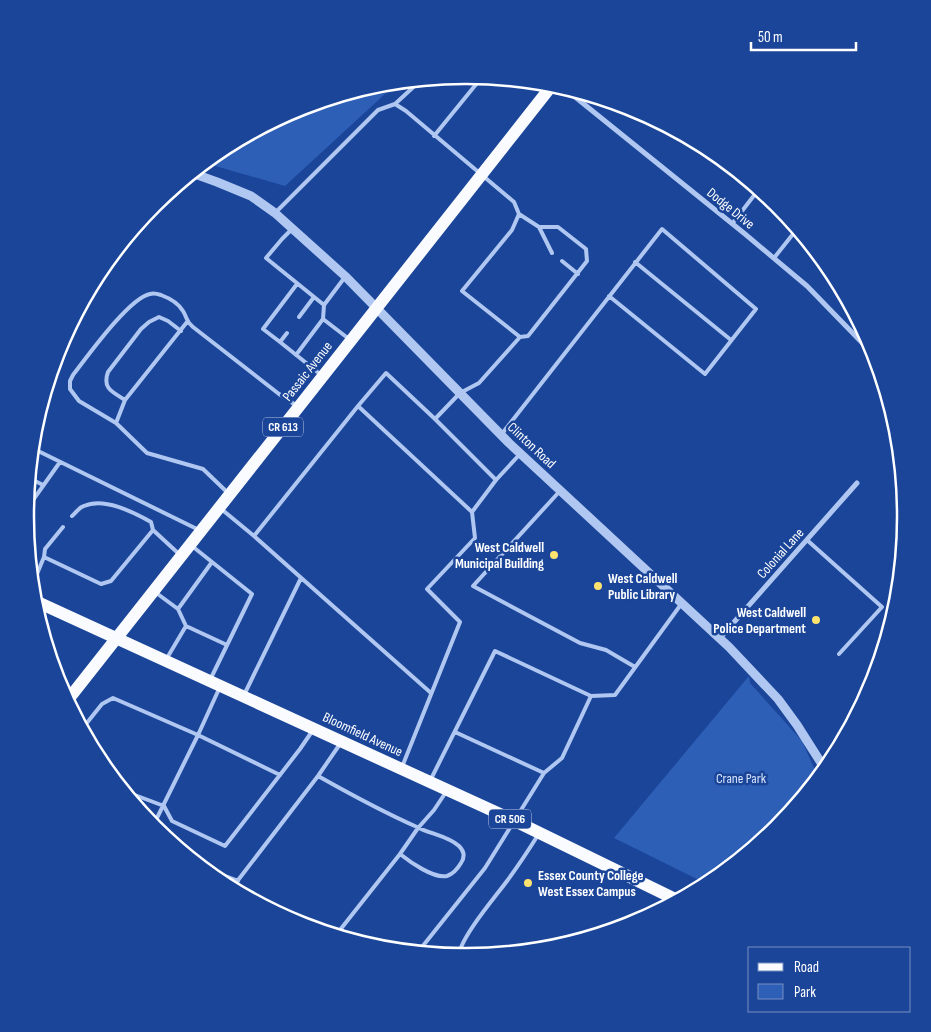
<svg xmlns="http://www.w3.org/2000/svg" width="931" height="1032" font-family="'Sofia Sans Condensed',sans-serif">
<rect width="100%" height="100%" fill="#1a4599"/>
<!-- green -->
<path fill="#2e5fb7" d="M 398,82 L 285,186 L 212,165 L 217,153 L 221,150 L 297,109 L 380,84 Z
M 749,676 L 750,683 L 802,741 L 818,777 L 777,828 L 707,884 L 614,838 Z"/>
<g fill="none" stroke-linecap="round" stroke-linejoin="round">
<!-- service -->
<path stroke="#afc7f1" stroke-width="4" d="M 395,104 L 421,80
M 434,136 L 482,77
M 275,213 L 378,110 L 395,104 L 406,111 L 514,202 L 519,214 L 512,230 L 462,291 L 520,337 L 479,383 L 460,393 L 435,419 L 386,373 L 358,406 L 472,512 L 475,538 L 427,589 L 460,622 L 402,767
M 519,214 L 539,227 L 558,227 L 586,249 L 587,261 L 528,336 L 520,337
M 732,224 L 759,189
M 539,227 L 552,253
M 293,228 L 282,239 L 266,258 L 324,305 L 345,277
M 774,258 L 797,229
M 562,261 L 578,274
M 635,262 L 731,340
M 299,317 L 314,297
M 323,319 L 349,339
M 287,333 L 280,342 L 320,374
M 280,342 L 263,329 L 297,284
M 296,355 L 323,319 L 324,305
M 125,400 C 113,392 102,389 108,372 L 141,329 L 149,322 L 159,317 L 168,321 L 181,331
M 435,419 L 496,480 L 520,454
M 116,423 L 125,400 L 187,322
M 501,435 L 662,229 L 756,309 L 705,374 L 609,296
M 32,448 L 199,530
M 29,478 L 43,485
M 559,492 L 473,586 L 580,643 L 606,650 L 635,667
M 228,493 L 203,469 L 147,453 L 116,423 L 79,401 L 70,389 L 70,381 L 73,375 C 87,357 129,298 150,294 C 153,293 158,294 161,295 C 169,298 179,304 183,311 C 188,319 185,320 193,327 L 279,394 L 297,406
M 220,508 L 254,536 L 358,406
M 26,510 L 60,462
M 472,512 L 496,480
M 72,516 C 76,513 79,507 84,506 C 104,497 133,512 151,522 L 153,530
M 254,536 L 431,693
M 807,540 L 882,607 L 839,654
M 192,546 L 252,594 L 211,678
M 44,557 L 101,584 L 111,581 L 153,530 L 179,554
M 32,586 L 44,557 L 45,549 L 63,527
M 155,592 L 178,609 L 186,626 L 227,645
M 178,609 L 212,562
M 167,658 L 186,626
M 244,695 L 301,578
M 591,696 L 615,695 L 682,603
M 82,729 L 102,704 L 113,698 L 198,735 L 280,775
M 318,776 C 350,794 383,812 417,827 C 430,834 448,836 459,846 C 464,851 465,857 461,863 C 458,868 453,874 447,876 C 434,879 410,862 400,854
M 431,779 L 495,651 L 591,696 L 562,758 L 544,773 L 455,732
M 124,791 L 164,806 L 172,821 L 225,846 L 300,749 L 313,730
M 153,826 L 198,735 L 219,689
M 192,859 L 211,871 L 238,881
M 232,888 L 318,776 L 340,744
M 336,935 L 400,854 L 418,828 L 434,810 L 446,792
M 418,952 L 485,868 L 544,773
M 459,956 C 459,939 496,896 507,881 C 518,866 528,851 538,835"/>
<!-- minor -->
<path stroke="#afc7f1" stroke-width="5" d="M 564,88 L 745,234 L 807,286 L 875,356
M 720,638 L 857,483"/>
<!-- tertiary -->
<path stroke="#afc7f1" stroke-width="9" d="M 192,173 L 217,182 L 251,196 L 275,213 L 345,276 L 509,443 L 729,647 L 778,699 L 797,725 L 825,769"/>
<!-- primary -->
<path stroke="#f9fbff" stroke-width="12" d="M 33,600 L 515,821 L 677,900
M 67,701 L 553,84"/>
</g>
<!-- markers -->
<g fill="#ffe36f" stroke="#1a4599" stroke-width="2">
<circle cx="554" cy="555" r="5"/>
<circle cx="598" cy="586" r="5"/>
<circle cx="816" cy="620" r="5"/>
<circle cx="528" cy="883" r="5"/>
</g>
<g text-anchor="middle" stroke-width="5" stroke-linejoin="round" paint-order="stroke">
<!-- shield labels -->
<g fill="#1a4599" stroke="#bac7e0" stroke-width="1">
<rect x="263" y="417.5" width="40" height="19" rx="4"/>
<rect x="489" y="809.5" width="42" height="19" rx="4"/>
</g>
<g font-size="12" font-weight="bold" fill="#fff">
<text x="283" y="431">CR 613</text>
<text x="510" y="823">CR 506</text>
</g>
<!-- street labels -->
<g font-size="14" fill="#fff" stroke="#1a4599">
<text transform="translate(731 208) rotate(39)" y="5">Dodge Drive</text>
<text transform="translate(307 371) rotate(-52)" y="5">Passaic Avenue</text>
<text transform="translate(532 445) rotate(43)" y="5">Clinton Road</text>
<text transform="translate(780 553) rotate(-48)" y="5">Colonial Lane</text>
<text transform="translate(363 734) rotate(25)" y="5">Bloomfield Avenue</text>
</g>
<!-- poi labels -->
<g font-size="14" font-weight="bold" fill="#fff" stroke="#1a4599" text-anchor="end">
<text x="544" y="552">West Caldwell<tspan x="544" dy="16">Municipal Building</tspan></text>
<text x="608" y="583" text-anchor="start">West Caldwell<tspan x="608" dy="16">Public Library</tspan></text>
<text x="806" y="617">West Caldwell<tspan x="806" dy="16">Police Department</tspan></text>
<text x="538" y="880" text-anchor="start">Essex County College<tspan x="538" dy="16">West Essex Campus</tspan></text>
</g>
<!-- park labels -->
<g font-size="14" fill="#d7e4fc" stroke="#1a4599">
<text x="741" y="783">Crane Park</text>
</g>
</g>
<!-- crop -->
<path d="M0 0H931V1032H0ZM465 84H466A431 431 0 0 1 897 515V517A431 431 0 0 1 466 948H465A431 431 0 0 1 34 517V515A431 431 0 0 1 465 84Z" fill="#1a4599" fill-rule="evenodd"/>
<path fill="none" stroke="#fff" stroke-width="2.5" d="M465 84H466A431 431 0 0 1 897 515V517A431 431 0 0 1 466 948H465A431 431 0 0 1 34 517V515A431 431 0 0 1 465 84Z"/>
<!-- legend -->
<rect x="748" y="947" width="162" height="65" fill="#1a4599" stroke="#768fc2"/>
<rect x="758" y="963" width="25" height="8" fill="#f9fbff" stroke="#768fc2"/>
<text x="794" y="972" font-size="15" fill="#ffffff">Road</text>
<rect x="758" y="984" width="25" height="15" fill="#2e5fb7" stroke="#768fc2"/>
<text x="794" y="997" font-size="15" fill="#ffffff">Park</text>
<!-- scale -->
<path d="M751 42v8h105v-8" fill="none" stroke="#ffffff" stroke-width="2.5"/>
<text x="758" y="42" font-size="15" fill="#ffffff" stroke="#1a4599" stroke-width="4" paint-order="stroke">50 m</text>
</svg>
